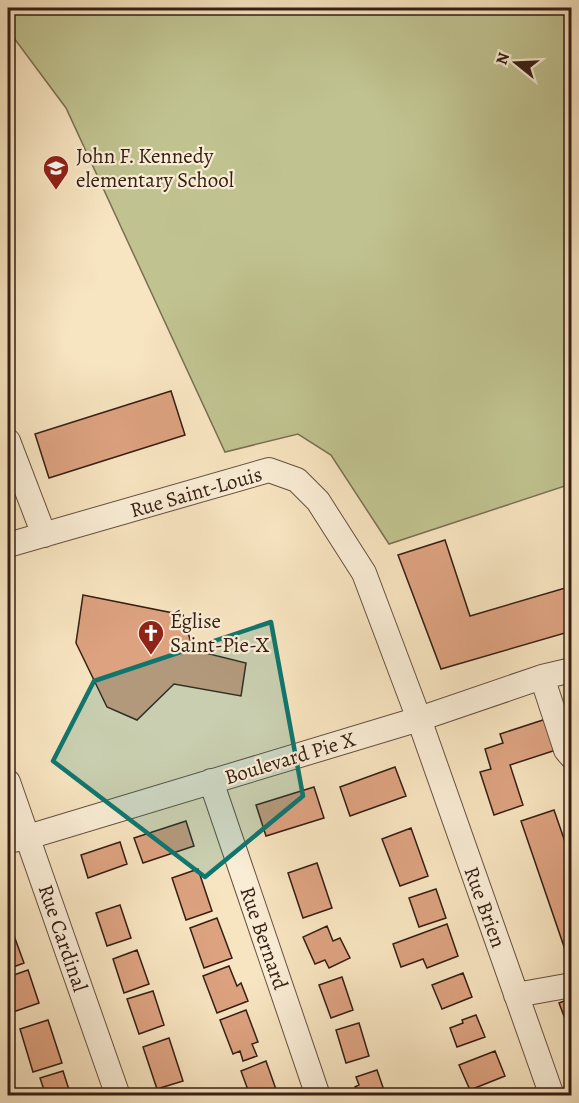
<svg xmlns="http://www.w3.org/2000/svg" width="579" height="1103" font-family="Alegreya,serif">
<rect width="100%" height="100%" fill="#f7e4c0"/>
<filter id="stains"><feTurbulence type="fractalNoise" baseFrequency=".00333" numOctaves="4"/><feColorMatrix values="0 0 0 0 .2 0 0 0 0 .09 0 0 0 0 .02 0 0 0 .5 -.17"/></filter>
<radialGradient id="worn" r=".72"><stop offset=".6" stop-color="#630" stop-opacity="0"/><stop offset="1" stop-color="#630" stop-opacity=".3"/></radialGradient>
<!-- green -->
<path fill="#c0c390" stroke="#7a7052" stroke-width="1.5" d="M 8,8 L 571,8 L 571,484 L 389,544 L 331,455 L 298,434 L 225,452 L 66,108 L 8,30 Z"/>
<!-- building -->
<path fill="#dda280" stroke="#351e13" stroke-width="1.5" d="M 171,391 L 185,435 L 49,478 L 35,434 Z
M 445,540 L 470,616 L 572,586 L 572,631 L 441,669 L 398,555 Z
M 83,595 L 183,615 L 193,650 L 246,663 L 241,696 L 174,684 L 137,720 L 107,707 L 76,643 Z
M 546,719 L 556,750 L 510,765 L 523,805 L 494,815 L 480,772 L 491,769 L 485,749 L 503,743 L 500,734 Z
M 395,767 L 406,796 L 350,816 L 340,787 Z
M 314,787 L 324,818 L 266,836 L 256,805 Z
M 554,810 L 572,862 L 572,970 L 521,821 Z
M 186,821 L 194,846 L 143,863 L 134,838 Z
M 411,828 L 428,876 L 400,886 L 382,839 Z
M 120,842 L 127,864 L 88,878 L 81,855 Z
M 317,863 L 332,908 L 303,918 L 288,873 Z
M 198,869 L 212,911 L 186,920 L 172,878 Z
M 436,889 L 446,918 L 419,927 L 409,898 Z
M 120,905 L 131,938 L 107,946 L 96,913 Z
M 217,918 L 232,958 L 204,968 L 190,928 Z
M 8,922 L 9,922 L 24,963 L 8,969 Z
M 447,924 L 458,956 L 427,968 L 423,959 L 401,967 L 393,944 Z
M 327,926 L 333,941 L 340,938 L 350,958 L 329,968 L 325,960 L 315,964 L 303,937 Z
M 137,950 L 149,984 L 124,993 L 113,959 Z
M 229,966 L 237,986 L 241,983 L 248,1001 L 217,1013 L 203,976 Z
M 28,970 L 39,1003 L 13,1012 L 8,996 L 8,977 Z
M 463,973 L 472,997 L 442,1009 L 432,985 Z
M 342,977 L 353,1010 L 331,1018 L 319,985 Z
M 153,991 L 164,1025 L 139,1034 L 127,999 Z
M 572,998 L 572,1037 L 559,1003 Z
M 246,1010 L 258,1042 L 252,1044 L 257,1056 L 243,1061 L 240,1051 L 233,1054 L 220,1020 Z
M 476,1015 L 485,1037 L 457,1047 L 450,1028 L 463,1023 L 462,1020 Z
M 48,1020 L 62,1063 L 33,1072 L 20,1029 Z
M 359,1023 L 369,1056 L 346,1063 L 336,1030 Z
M 169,1038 L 183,1081 L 157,1089 L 143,1047 Z
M 495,1051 L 505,1076 L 470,1090 L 459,1065 Z
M 266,1061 L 278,1095 L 241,1096 L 240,1093 L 248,1090 L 241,1071 Z
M 377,1070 L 386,1096 L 358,1096 L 355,1087 L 359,1085 L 356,1077 Z
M 63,1071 L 71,1096 L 46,1096 L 40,1078 Z
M 187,1089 L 189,1096 L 166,1096 Z"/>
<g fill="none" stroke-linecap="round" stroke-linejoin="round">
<!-- minor casing -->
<g stroke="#66503e" stroke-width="26">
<path id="minor" d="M 8,441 L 44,535
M 8,545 L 269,470 L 297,480 L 318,501 L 364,573 L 419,719 L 552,1096
M 542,677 L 566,750 L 572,757
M 211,781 L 318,1096
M 8,782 L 118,1096
M 8,841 L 28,837 L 419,719 L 542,677 L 572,670
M 516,995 L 572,985"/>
</g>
<!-- minor -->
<use href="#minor" stroke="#faedd6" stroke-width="24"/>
</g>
<!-- marked area -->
<path fill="#0f766e" fill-opacity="0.2" stroke="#0f766e" stroke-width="4.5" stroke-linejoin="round" d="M 271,622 L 303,796 L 205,877 L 53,761 L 94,681 Z"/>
<!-- icons -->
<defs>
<g id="school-pin" transform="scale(1.35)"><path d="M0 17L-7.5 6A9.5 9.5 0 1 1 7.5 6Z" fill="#8f2418" stroke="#faedd6"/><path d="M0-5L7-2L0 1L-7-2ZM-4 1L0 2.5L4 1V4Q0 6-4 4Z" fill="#fff"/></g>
<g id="church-pin" transform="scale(1.35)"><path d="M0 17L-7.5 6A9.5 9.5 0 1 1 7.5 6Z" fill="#8f2418" stroke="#faedd6"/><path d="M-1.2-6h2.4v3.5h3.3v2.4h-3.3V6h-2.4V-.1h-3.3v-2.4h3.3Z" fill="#fff"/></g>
</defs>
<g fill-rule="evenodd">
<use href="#school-pin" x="56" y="168"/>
<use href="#church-pin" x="151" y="633"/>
</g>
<g text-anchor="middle" stroke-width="4.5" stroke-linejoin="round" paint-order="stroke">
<!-- poi labels -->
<g font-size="21" fill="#351e13" stroke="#faedd6" text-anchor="start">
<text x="76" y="163">John F. Kennedy<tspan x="76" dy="24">elementary School</tspan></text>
<text x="170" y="628">Église<tspan x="170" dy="24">Saint-Pie-X</tspan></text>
</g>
<!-- street labels -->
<g font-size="21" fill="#351e13" stroke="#faedd6">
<text transform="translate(196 492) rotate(-16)" y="7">Rue Saint-Louis</text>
<text transform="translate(290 758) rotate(-17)" y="7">Boulevard Pie X</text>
<text transform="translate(485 907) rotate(70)" y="7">Rue Brien</text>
<text transform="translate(63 938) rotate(71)" y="7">Rue Cardinal</text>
<text transform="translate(264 938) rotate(71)" y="7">Rue Bernard</text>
</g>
</g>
<!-- margin -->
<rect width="579" height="1103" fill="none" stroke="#f7e4c0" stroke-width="30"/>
<rect x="9" y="9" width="561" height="1085" fill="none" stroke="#351e13" stroke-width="3"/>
<rect x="15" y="15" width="549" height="1073" fill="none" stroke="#351e13" stroke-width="1.5"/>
<!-- north arrow -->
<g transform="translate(516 63) rotate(288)" stroke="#faedd6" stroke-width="4.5" paint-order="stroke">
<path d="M0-4.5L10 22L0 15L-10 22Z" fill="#351e13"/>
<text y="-9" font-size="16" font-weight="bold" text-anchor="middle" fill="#351e13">N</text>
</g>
<rect width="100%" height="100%" filter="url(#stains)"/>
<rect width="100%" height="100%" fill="url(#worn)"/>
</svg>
